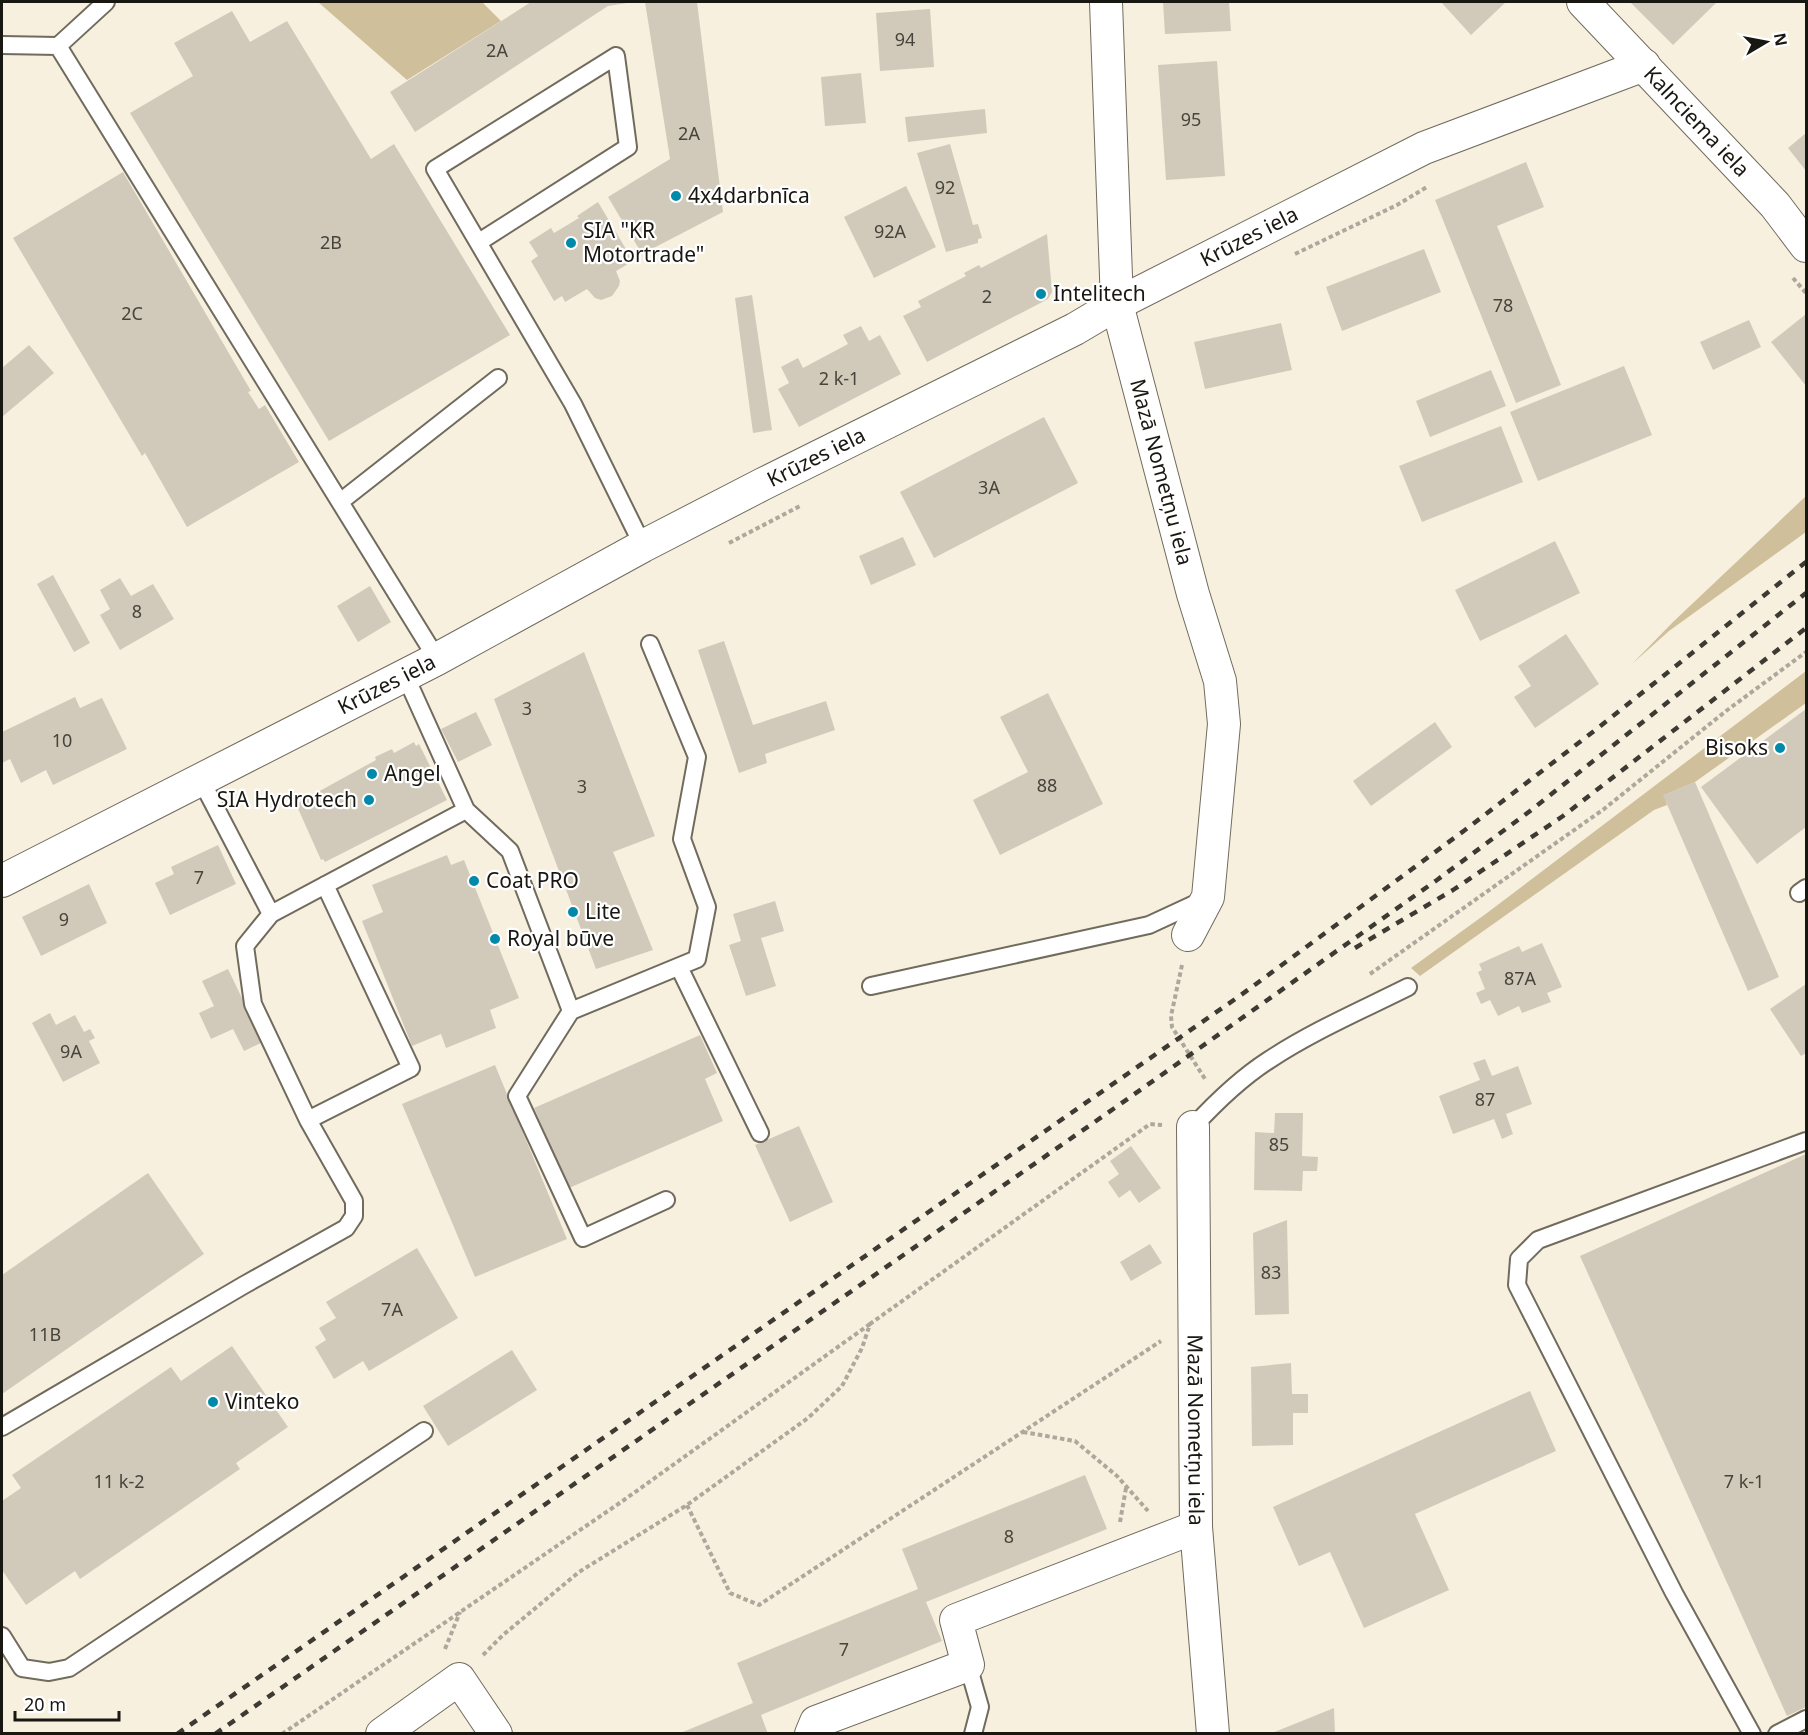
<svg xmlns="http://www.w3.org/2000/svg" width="1808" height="1735" font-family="'Noto Sans',sans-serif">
<rect width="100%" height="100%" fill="#f7f0df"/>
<!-- green -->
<path fill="#cfbf9a" d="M 318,2 L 482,2 L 501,21 L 407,80 Z
M 1806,496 L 1806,532 L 1669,631 L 1632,664 L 1673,622 Z
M 1806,671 L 1806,703 L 1695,782 L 1664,795 L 1667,805 L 1654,810 L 1420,976 L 1411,968 L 1487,913 Z"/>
<!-- building -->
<path fill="#d1caba" d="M 531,2 L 627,3 L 608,6 L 415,132 L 390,92 Z
M 645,2 L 697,2 L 723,212 L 642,254 L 608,197 L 670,159 Z
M 1163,2 L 1229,2 L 1231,31 L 1165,34 Z
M 1441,2 L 1506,2 L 1471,35 Z
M 1630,2 L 1714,2 L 1716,3 L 1673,45 Z
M 930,9 L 934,67 L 880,71 L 876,13 Z
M 232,11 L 250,42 L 287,21 L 371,159 L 394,144 L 510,335 L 329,441 L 130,113 L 193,76 L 174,43 Z
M 1217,61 L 1225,176 L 1166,180 L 1158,65 Z
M 861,73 L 866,123 L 825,126 L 821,77 Z
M 985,109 L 987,133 L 908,142 L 905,117 Z
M 1806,133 L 1806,171 L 1788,148 Z
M 950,144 L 973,225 L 978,224 L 982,238 L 978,239 L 978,243 L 946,252 L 917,153 Z
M 1526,162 L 1544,207 L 1497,226 L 1561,385 L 1516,403 L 1435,200 Z
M 123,172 L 251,391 L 248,392 L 259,409 L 265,405 L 299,462 L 187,527 L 145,453 L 142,456 L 13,238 Z
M 906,186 L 936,247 L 874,278 L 844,217 Z
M 598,202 L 633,261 L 616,271 L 620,281 L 619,286 L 612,296 L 601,300 L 595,298 L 587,289 L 565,302 L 562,296 L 554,301 L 531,261 L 538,256 L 529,242 L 551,228 L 554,233 L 579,218 L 577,216 Z
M 1047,234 L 1052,292 L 1048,299 L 927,362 L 903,316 L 921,307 L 918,301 L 966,276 L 964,273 L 979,265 L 981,268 Z
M 1424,249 L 1441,292 L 1342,331 L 1326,287 Z
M 752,295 L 772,430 L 753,433 L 735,298 Z
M 1806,314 L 1806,386 L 1771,342 Z
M 1749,320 L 1761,347 L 1713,370 L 1700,342 Z
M 1281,323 L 1292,370 L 1205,389 L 1194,342 Z
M 861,326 L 869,341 L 880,335 L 901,374 L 799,427 L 778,389 L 789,383 L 781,367 L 798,358 L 803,368 L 848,344 L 843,335 Z
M 29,345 L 54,373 L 2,417 L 2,368 Z
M 1624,366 L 1652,435 L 1538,481 L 1510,412 Z
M 1491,370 L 1506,406 L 1430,437 L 1416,401 Z
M 1044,417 L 1078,483 L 934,558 L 900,492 Z
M 1501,426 L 1523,482 L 1422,522 L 1399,466 Z
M 903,537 L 916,565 L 871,585 L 859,556 Z
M 1555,541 L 1580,593 L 1480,641 L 1455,590 Z
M 53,575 L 90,643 L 74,652 L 37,584 Z
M 120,578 L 131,596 L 153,584 L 174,619 L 120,650 L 100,615 L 110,609 L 100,590 Z
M 370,586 L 391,622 L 358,642 L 337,606 Z
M 1566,634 L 1599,684 L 1535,728 L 1514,697 L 1531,686 L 1518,666 Z
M 724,641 L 753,725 L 826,701 L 835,730 L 765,754 L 767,763 L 739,773 L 698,650 Z
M 584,652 L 655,836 L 613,852 L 653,950 L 596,969 L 494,699 Z
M 1048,693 L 1103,804 L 1000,855 L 973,800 L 1028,772 L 1000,717 Z
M 75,697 L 80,708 L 102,698 L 127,749 L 53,785 L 46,770 L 21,783 L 10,759 L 2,763 L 2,732 Z
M 1806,709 L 1806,827 L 1757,864 L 1701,787 Z
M 476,712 L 492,745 L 458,762 L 441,729 Z
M 1435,722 L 1452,747 L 1371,806 L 1353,781 Z
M 414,742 L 416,746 L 419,744 L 447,800 L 325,862 L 323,859 L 321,860 L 296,804 L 376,760 L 375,757 L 392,749 L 394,753 Z
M 1695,782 L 1779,977 L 1748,991 L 1663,795 Z
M 218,845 L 236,884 L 170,915 L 155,883 L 174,874 L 171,867 Z
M 447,855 L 451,865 L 464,860 L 519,998 L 490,1010 L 496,1028 L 446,1048 L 441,1034 L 412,1046 L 362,921 L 383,912 L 372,885 Z
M 89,884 L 107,923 L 41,956 L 22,917 Z
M 775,901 L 784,931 L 761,938 L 776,986 L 746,996 L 729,945 L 741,941 L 733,914 Z
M 1542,943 L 1562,987 L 1547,993 L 1551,1002 L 1522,1013 L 1519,1006 L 1498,1016 L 1490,1000 L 1481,1004 L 1476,993 L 1485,989 L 1478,972 L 1482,970 L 1479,964 L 1519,946 L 1522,952 Z
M 228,969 L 263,1042 L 244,1051 L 233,1029 L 211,1039 L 199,1013 L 214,1006 L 202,981 Z
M 1806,984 L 1806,1053 L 1801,1056 L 1770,1009 Z
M 50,1013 L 56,1025 L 75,1015 L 84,1032 L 90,1029 L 95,1038 L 89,1041 L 100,1063 L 63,1082 L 32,1023 Z
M 700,1035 L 717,1073 L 705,1079 L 723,1121 L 569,1188 L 534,1108 Z
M 1485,1059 L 1492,1076 L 1518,1066 L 1532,1104 L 1506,1114 L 1513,1134 L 1502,1139 L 1494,1119 L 1453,1134 L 1439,1096 L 1480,1080 L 1473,1063 Z
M 495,1065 L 567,1239 L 475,1277 L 402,1104 Z
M 1275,1113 L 1303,1113 L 1302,1156 L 1318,1157 L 1317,1171 L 1303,1171 L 1302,1191 L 1254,1190 L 1255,1132 L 1274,1133 Z
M 799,1126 L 833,1202 L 790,1222 L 755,1145 Z
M 1131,1146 L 1161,1188 L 1139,1203 L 1130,1190 L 1119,1198 L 1108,1182 L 1119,1174 L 1110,1161 Z
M 1806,1154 L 1806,1707 L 1787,1716 L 1580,1256 Z
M 148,1173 L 204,1254 L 2,1394 L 2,1275 Z
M 1287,1220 L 1289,1314 L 1255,1315 L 1253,1233 Z
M 1150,1244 L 1162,1263 L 1131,1281 L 1120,1262 Z
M 417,1248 L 458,1318 L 369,1371 L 363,1361 L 334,1379 L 315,1347 L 326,1340 L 319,1328 L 336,1318 L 326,1302 Z
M 232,1346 L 288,1427 L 236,1463 L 240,1469 L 80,1579 L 75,1571 L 26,1605 L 2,1570 L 2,1501 L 21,1488 L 12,1475 L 171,1367 L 181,1381 Z
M 512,1350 L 537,1390 L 448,1446 L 423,1406 Z
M 1291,1363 L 1292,1394 L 1308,1394 L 1308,1413 L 1293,1413 L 1293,1445 L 1252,1446 L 1251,1367 Z
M 1530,1391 L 1556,1451 L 1415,1514 L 1449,1590 L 1364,1628 L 1330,1552 L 1299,1566 L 1273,1507 Z
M 1085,1475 L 1107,1529 L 926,1602 L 942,1641 L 761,1715 L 768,1734 L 678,1734 L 753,1703 L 737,1663 L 918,1589 L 902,1549 Z
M 1334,1708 L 1335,1734 L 1272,1734 L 1272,1733 Z"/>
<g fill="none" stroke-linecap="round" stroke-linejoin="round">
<!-- lane casing -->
<g stroke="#716b5d" stroke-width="20">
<path id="lane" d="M 2,45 L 58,46 L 437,659
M 58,46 L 106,2
M 479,242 L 628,147 L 616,56 L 435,169 L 573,404 L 643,546
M 340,502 L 498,378
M 405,675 L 466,810 L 510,851 L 571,1011 L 697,959 L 707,907 L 682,839 L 697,757 L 650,644
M 201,780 L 271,914 L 466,810
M 1799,893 L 1806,888
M 679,967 L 760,1133
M 871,986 L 1149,925 L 1203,900
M 571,1011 L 517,1096 L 583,1238 L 666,1200
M 308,1120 L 411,1068 L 325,885
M 1193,1127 C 1216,1102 1241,1078 1269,1060 C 1313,1031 1362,1010 1408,987
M 2,1427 L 244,1285 L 346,1228 L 354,1216 L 354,1201 L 308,1120 L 253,1004 L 245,946 L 271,914
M 2,1636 L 22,1668 L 49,1672 L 69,1668 L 424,1431
M 968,1665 L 980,1707 L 973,1734
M 1752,1734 L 1674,1593 L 1517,1285 L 1519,1259 L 1538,1240 L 1806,1141
M 1777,1734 L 1806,1719"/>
</g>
<!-- street casing -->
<g stroke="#716b5d" stroke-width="34">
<g id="street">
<path id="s1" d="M 1106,2 L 1117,304 L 1193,594 L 1220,681 L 1224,724 L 1208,897 L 1188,935"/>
<path id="s2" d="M 1583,2 L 1775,205 L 1806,246"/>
<path id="s3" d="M 2,881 L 437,659 L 643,546 L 763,484 L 1075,329 L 1117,304 L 1424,148 L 1644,65"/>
<path id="s4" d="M 1193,1127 L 1196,1527 L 1213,1734"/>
<path d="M 382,1734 L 459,1679 L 496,1734"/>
<path d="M 811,1734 L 816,1722 L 968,1665 L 956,1620 L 1196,1527"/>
</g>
</g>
<!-- path -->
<path stroke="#ada89b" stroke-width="4" stroke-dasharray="4.5 3" stroke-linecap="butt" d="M 1295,254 L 1397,205 L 1427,187
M 1793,278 L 1806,293
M 729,543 L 802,505
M 1182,965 L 1171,1016 L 1172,1027 L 1205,1079
M 1370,974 L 1604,809 L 1726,711 L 1806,652
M 1023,1432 L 1075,1441 L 1117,1476 L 1148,1511
M 687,1505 L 730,1593 L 759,1605 L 1161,1341
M 1120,1522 L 1126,1488
M 445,1649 L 460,1612
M 483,1655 L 503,1635 L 579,1572 L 687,1505 L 808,1418 L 842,1386 L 862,1348 L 870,1324 L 1150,1124 L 1162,1125
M 282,1734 L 624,1500 L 870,1324"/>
<!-- lane -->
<use href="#lane" stroke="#fff" stroke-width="16"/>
<!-- street -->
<use href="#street" stroke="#fff" stroke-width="32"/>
<!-- rail -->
<path stroke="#3c3a32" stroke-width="4.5" stroke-dasharray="8 8" stroke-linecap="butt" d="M 1355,948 L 1453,890 L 1563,816 L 1806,628
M 177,1734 L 1241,995 L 1465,830 L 1598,728 L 1806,562
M 215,1734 L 1119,1105 L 1437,880 L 1530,811 L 1806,593"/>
</g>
<!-- markers -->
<g fill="#0089a9" stroke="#fff" stroke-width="2">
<circle cx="676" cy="196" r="6"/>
<circle cx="571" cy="243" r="6"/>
<circle cx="1041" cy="294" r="6"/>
<circle cx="1780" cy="748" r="6"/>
<circle cx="372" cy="774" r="6"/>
<circle cx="369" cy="800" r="6"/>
<circle cx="474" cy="881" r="6"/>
<circle cx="573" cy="912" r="6"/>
<circle cx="495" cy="939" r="6"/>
<circle cx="213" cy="1402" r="6"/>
</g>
<g text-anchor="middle" stroke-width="4.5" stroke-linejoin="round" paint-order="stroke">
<!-- number labels -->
<g font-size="18" fill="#47443b">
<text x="905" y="46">94</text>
<text x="497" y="57">2A</text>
<text x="1191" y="126">95</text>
<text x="689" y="140">2A</text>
<text x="945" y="194">92</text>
<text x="890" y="238">92A</text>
<text x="331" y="249">2B</text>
<text x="987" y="303">2</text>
<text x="1503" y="312">78</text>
<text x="132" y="320">2C</text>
<text x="839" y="385">2 k-1</text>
<text x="989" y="494">3A</text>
<text x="137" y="618">8</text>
<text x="527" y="715">3</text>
<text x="62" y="747">10</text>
<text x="1047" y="792">88</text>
<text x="582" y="793">3</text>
<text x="199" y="884">7</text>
<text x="64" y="926">9</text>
<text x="1520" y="985">87A</text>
<text x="71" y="1058">9A</text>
<text x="1485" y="1106">87</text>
<text x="1279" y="1151">85</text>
<text x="1271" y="1279">83</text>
<text x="392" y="1316">7A</text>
<text x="45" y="1341">11B</text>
<text x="119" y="1488">11 k-2</text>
<text x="1744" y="1488">7 k-1</text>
<text x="1009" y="1543">8</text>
<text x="844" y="1656">7</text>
</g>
<!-- street labels -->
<g font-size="21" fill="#191711" stroke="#fff">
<text dy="7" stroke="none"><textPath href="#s2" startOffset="165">Kalnciema iela</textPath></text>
<text dy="7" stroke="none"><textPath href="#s3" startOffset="1404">Krūzes iela</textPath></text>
<text dy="7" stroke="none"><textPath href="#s3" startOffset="918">Krūzes iela</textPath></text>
<text dy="7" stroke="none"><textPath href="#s1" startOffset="476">Mazā Nometņu iela</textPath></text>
<text dy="7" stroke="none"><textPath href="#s3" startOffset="432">Krūzes iela</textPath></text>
<text dy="7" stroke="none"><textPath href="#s4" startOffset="303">Mazā Nometņu iela</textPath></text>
</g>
<!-- poi labels -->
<g font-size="21" fill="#191711" stroke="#fff" text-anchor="start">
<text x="688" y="203">4x4darbnīca</text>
<text x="583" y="238">SIA "KR<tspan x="583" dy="24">Motortrade"</tspan></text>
<text x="1053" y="301">Intelitech</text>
<text x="1768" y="755" text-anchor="end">Bisoks</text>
<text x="384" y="781">Angel</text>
<text x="357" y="807" text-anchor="end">SIA Hydrotech</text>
<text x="486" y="888">Coat PRO</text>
<text x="585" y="919">Lite</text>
<text x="507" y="946">Royal būve</text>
<text x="225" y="1409">Vinteko</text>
</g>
</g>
<!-- border -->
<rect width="1808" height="1735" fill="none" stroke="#191711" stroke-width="6"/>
<!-- north arrow -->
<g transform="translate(1766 42) rotate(80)" stroke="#ffffff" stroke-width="4.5" paint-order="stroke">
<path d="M0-4.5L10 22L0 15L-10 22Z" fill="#191711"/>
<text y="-9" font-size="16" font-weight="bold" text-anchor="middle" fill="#191711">N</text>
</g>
<!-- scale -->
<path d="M15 1711v9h104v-9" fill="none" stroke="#191711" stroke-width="3"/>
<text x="24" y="1711" font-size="18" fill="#191711" stroke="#ffffff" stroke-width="4.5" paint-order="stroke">20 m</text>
</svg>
